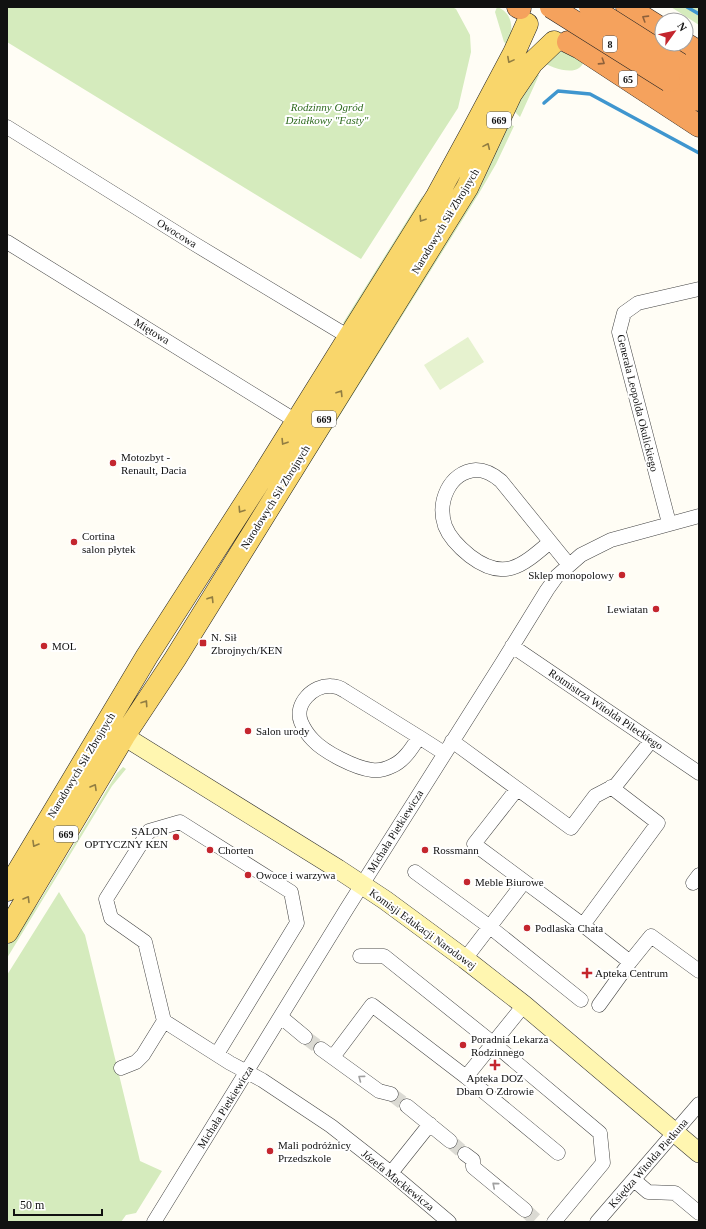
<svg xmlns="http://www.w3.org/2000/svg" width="706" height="1229" font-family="Georgia,serif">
<rect width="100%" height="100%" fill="#fffdf5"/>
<!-- green -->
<path fill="#d5ebbd" d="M 7,7 L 452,7 L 456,9 L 470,35 L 471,52 L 458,108 L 361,259 L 7,42 Z
M 497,7 C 514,13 514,32 507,45 L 504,42 L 495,12 Z
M 671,7 L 699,7 L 699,25 Z
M 559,52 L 566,52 L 585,61 C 583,63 581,67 579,68 C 569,75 550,66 541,62 Z
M 534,72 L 539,75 L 520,117 L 513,110 Z
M 506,125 L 510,125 L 514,126 L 496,164 L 478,195 L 221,605 Z
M 423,195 L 417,214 L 347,323 L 343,323 Z
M 123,767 L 126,769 L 112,786 L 7,958 L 7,946 L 39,902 L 117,773 Z
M 59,892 L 85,935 L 140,1161 L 162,1171 L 136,1213 L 126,1215 L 121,1222 L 7,1222 L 7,975 Z"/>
<!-- pitch -->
<path fill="#e6f2cf" d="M 468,337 L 484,362 L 440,390 L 424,365 Z"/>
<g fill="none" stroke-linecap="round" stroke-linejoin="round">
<!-- stream -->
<path stroke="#3f96cf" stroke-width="3.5" d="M 687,7 L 699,14
M 544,103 L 558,91 L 590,94 L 699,153"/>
<!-- street-tunnel -->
<path stroke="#dbdad3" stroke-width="14" stroke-dasharray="14 7" stroke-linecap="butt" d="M 305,1037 L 321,1049
M 391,1094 L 407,1106
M 450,1141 L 465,1154
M 525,1210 L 538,1222"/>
<!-- street casing -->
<g stroke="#444" stroke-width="15">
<path id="street" d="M 7,127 L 193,243 L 349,337
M 7,242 L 296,421
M 669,523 L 619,332 L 624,313 L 638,303 L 699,289
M 550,542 C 522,566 504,582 470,556 C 460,548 450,539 445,526 C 437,502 449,472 476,470 C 486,470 494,475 501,481 L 569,565
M 512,646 L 699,773
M 419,737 L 345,691 C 341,688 336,686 331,686 C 313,685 294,704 301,722 C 304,729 308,735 313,740 C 324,752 355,768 372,770 C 379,771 386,769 392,766 C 404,761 412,748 419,737 L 444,753
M 452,741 L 571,828 L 595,796 L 616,785 L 647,746
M 517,789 L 474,844 L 583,925 L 658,823 L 611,787
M 415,872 L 490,927 L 581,1000
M 693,883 L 699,875
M 583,925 L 630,962 L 651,936 L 699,971
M 360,956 L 384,956 L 494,1044 L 600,1133 L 603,1163 L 554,1222
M 465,959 L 524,882
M 599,1005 L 630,962
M 281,1017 L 305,1037
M 321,1049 L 379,1091 L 391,1094
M 217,1054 L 297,923 L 291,892 L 180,822 L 149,831 L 106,899 L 111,918 L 145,942 L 164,1021 L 230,1063 L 262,1080 L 331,1126 L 391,1173 L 449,1222
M 333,1057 L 372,1005 L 466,1077 L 524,1005
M 121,1068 L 136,1062 L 143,1055 L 164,1021
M 466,1077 L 558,1153
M 407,1106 L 450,1141
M 465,1154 L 473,1160 L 473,1167 L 525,1210
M 391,1173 L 430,1124
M 634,1180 L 648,1192 L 675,1193 L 699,1213
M 154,1222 L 346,910 L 502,663 L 547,590 L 557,576 L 581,555 L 611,540 L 699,516
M 597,1222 L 699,1104"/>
</g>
<!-- secondary casing -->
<g stroke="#333" stroke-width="20">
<path id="secondary" d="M 111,728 L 338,869 L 385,900 L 465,959 L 524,1005 L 699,1153"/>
</g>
<!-- primary casing -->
<g stroke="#222" stroke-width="23">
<path id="primary" d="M 7,890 L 147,656 L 262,477 L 437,196 L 473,130 L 514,53 L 527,24
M 7,932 L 124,736 L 175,659 L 467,188 L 511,94 L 532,63 L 554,42"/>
</g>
<!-- highway casing -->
<g stroke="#222" stroke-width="23">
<path id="highway" d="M 518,7 L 520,8
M 627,7 L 662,29
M 568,42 L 580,48 L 699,126
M 686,44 L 699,52
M 680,64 L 699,76
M 669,81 L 699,100"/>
</g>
<!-- street -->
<use href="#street" stroke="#fff" stroke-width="14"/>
<!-- secondary -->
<use href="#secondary" stroke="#fff6b0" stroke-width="19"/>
<!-- primary -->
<use href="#primary" stroke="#f9d66b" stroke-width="22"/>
<!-- highway -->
<use href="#highway" stroke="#f5a25d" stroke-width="22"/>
<!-- highway-bridge casing -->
<g stroke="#222" stroke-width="23" stroke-linecap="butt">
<path id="highway-bridge" d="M 551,7 L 669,81
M 590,7 L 680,64"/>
</g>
<!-- highway-bridge -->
<use href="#highway-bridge" stroke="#f5a25d" stroke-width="22"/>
</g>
<!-- one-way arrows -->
<defs><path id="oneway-chevron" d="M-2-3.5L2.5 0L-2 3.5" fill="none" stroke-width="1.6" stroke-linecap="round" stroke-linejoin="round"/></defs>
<g stroke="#8e613b">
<use href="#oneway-chevron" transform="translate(645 18) rotate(-148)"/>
<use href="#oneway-chevron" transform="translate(602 62) rotate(33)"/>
</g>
<g stroke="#917d42">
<use href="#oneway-chevron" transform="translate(510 60) rotate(118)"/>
<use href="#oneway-chevron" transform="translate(487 146) rotate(-66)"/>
<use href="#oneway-chevron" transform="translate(422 219) rotate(122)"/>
<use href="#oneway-chevron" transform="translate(340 393) rotate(-58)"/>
<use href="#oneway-chevron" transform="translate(284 442) rotate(122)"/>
<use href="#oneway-chevron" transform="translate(241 510) rotate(123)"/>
<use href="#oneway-chevron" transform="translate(211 599) rotate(-58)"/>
<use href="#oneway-chevron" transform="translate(145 703) rotate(-56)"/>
<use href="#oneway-chevron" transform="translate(94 787) rotate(-60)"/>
<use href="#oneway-chevron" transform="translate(35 844) rotate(120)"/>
<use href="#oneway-chevron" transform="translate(27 899) rotate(-59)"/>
</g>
<g stroke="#a0a0a0">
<use href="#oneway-chevron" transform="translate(361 1078) rotate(-143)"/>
<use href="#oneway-chevron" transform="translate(495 1185) rotate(-140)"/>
</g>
<!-- markers -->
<g fill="#c4262e" stroke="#fff" stroke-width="1.5">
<circle cx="113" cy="463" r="4"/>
<circle cx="74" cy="542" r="4"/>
<circle cx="622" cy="575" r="4"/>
<circle cx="656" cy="609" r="4"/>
<rect x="199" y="639" width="8" height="8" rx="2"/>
<circle cx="44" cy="646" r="4"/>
<circle cx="248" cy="731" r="4"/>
<circle cx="176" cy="837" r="4"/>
<circle cx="210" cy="850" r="4"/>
<circle cx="425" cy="850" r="4"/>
<circle cx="248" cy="875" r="4"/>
<circle cx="467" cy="882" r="4"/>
<circle cx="527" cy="928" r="4"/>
<path d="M585 967h4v4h4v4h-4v4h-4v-4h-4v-4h4z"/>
<circle cx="463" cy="1045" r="4"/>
<path d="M493 1059h4v4h4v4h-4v4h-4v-4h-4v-4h4z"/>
<circle cx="270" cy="1151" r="4"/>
</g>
<g text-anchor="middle" stroke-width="4" stroke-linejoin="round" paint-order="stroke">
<!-- shield labels -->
<g fill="#fff" stroke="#585858" stroke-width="1">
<rect x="603" y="36" width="14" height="16" rx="3"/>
<rect x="619" y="71" width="18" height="16" rx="3"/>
<rect x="487" y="112" width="24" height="16" rx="3"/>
<rect x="312" y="411" width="24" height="16" rx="3"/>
<rect x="54" y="826" width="24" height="16" rx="3"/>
</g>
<g font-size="10" font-weight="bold" fill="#111">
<text x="610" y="48">8</text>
<text x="628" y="83">65</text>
<text x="499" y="124">669</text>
<text x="324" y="423">669</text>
<text x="66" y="838">669</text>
</g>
<!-- park labels -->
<g font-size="11" font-style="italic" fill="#2f6b1f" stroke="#fff">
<text x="327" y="111">Rodzinny Ogród<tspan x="327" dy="13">Działkowy "Fasty"</tspan></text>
</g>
<!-- street labels -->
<g font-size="11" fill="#111" stroke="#fff">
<text transform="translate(445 221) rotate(-59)" y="4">Narodowych Sił Zbrojnych</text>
<text transform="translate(177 233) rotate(32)" y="4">Owocowa</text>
<text transform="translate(152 331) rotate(31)" y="4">Miętowa</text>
<text transform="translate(638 403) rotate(76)" y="4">Generała Leopolda Okulickiego</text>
<text transform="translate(275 497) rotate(-58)" y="4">Narodowych Sił Zbrojnych</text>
<text transform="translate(606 709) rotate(34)" y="4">Rotmistrza Witolda Pileckiego</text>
<text transform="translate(81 765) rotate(-59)" y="4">Narodowych Sił Zbrojnych</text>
<text transform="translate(395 831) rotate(-58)" y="4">Michała Pietkiewicza</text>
<text transform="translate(423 929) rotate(36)" y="4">Komisji Edukacji Narodowej</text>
<text transform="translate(225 1107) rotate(-58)" y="4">Michała Pietkiewicza</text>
<text transform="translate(648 1163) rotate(-49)" y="4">Księdza Witolda Pietkuna</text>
<text transform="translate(398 1180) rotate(39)" y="4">Józefa Mackiewicza</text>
</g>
<!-- poi labels -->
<g font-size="11" fill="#111" stroke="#fff" text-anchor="start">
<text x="121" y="461">Motozbyt -<tspan x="121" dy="13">Renault, Dacia</tspan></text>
<text x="82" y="540">Cortina<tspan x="82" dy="13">salon płytek</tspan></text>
<text x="614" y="579" text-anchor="end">Sklep monopolowy</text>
<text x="648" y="613" text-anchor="end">Lewiatan</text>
<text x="211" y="641">N. Sił<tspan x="211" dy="13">Zbrojnych/KEN</tspan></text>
<text x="52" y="650">MOL</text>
<text x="256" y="735">Salon urody</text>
<text x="168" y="835" text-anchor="end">SALON<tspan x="168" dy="13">OPTYCZNY KEN</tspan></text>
<text x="218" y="854">Chorten</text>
<text x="433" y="854">Rossmann</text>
<text x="256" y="879">Owoce i warzywa</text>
<text x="475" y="886">Meble Biurowe</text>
<text x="535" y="932">Podlaska Chata</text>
<text x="595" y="977">Apteka Centrum</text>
<text x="471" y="1043">Poradnia Lekarza<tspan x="471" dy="13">Rodzinnego</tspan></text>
<text x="495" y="1082" text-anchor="middle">Apteka DOZ<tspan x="495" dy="13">Dbam O Zdrowie</tspan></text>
<text x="278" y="1149">Mali podróżnicy<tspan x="278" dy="13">Przedszkole</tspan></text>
</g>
</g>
<!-- border -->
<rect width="706" height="1229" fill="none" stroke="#111111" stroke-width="16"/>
<!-- north arrow -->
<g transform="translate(674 32) rotate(57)"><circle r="19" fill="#ffffff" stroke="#a0a0a0"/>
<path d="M0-3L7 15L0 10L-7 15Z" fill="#c4262e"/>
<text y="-6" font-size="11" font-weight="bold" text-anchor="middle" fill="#111111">N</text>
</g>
<!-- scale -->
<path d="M14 1209v6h88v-6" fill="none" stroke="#111111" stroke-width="2"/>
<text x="20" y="1209" font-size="12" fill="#111111" stroke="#ffffff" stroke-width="3" paint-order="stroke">50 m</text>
</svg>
